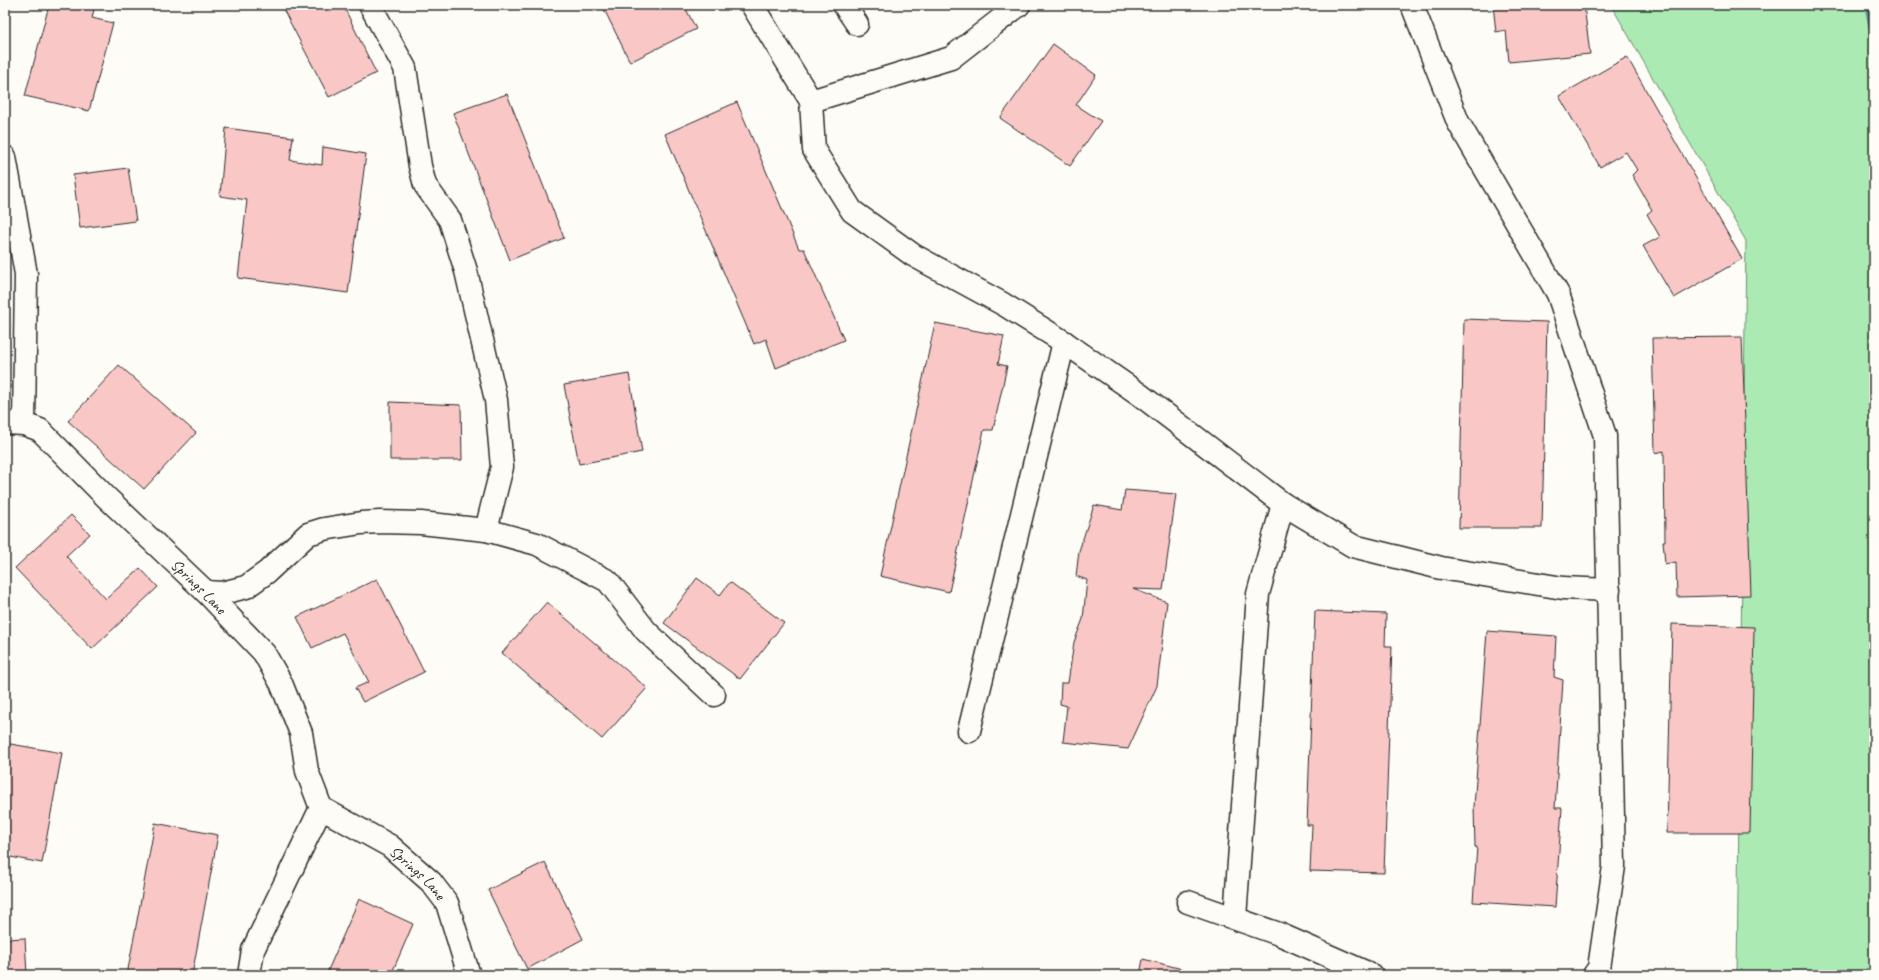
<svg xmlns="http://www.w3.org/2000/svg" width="1879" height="980" font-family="Caveat,sans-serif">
<rect width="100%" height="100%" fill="#fdfcf7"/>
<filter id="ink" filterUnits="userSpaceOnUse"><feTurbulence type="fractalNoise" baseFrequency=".025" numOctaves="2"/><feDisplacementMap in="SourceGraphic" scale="8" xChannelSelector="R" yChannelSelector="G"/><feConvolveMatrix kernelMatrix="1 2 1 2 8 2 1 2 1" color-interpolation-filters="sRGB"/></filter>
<g filter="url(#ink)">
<!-- green -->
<path fill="#abebb3" stroke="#6b8b6f" d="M 1611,5 L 1874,5 L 1874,975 L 1737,975 L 1746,241 Z"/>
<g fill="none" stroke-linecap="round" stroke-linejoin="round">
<!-- stream -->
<path stroke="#5c8c8f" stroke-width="9" d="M 1869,5 L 1874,33"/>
</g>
<!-- building -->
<path fill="#f9c8c6" stroke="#2b2b2b" d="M 40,5 L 95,5 L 92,18 L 113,23 L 89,111 L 25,96 L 48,9 L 39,6 Z
M 281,5 L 343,5 L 376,73 L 329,97 Z
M 602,5 L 684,5 L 696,29 L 630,62 Z
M 1493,5 L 1584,5 L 1590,54 L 1509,62 L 1506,30 L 1496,32 Z
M 1053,44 L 1096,75 L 1076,105 L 1101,121 L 1070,166 L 1000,118 Z
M 1627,57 L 1742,259 L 1674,298 L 1643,246 L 1660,237 L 1647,214 L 1652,210 L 1632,175 L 1637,170 L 1626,152 L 1600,167 L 1559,96 Z
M 507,94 L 564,238 L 510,260 L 453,113 Z
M 737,102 L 799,249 L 804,249 L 844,340 L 776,368 L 766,339 L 754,344 L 665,134 Z
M 226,128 L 293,137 L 290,160 L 322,165 L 323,147 L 366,154 L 348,293 L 238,278 L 247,200 L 220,196 Z
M 128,168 L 136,221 L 80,228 L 73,175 Z
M 1464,319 L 1547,322 L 1542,528 L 1459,528 Z
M 935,323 L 1004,336 L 998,364 L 1007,366 L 993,430 L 984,430 L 949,592 L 880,576 Z
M 1742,337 L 1751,595 L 1677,597 L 1676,562 L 1665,564 L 1663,541 L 1665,541 L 1664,451 L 1655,453 L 1652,338 Z
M 119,365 L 196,433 L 144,489 L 68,421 Z
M 629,374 L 642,452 L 579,464 L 564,385 Z
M 390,402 L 461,405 L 462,460 L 390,460 Z
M 1125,490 L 1176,494 L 1163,590 L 1133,589 L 1167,602 L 1157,686 L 1128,749 L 1063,742 L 1067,706 L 1060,704 L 1061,683 L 1068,683 L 1074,642 L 1083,619 L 1087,580 L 1076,576 L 1079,551 L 1094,505 L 1122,510 Z
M 71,515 L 90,534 L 66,556 L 106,599 L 140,568 L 158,587 L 92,649 L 15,568 Z
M 697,578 L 720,595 L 730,582 L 784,623 L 740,679 L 664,623 Z
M 377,579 L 424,672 L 363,702 L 355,688 L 369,682 L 343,633 L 312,648 L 297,617 Z
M 547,602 L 647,688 L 602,739 L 502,653 Z
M 1315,611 L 1386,614 L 1385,646 L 1392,646 L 1384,873 L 1310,871 L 1312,825 L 1307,825 Z
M 1672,624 L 1754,627 L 1750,833 L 1667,833 Z
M 1487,631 L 1556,636 L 1554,677 L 1563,680 L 1555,808 L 1562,808 L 1555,907 L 1473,902 L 1477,847 L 1475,847 L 1474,807 Z
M 5,743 L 62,753 L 42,863 L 5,856 Z
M 155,823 L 218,835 L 192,975 L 127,975 Z
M 545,862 L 583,939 L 527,969 L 488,890 Z
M 359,899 L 413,924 L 391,975 L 326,975 Z
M 25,938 L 27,975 L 5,975 L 5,939 Z
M 1143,959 L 1206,975 L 1140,975 Z"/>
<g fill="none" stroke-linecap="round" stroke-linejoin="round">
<!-- minor casing -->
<g stroke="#2b2b2b" stroke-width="25">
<g id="minor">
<path d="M 370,5 L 405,68 L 420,166 L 425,185 L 450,220 L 466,271 L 496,400 L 502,467 L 486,530"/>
<path d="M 752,5 L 811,101 L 814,150 L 852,211 L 913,255 L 1003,304 L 1064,342 L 1139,394 L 1283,504"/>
<path d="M 844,5 L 857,24"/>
<path d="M 1412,5 L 1458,122 L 1558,294 L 1605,436 L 1614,866 L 1599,968 L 1594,975"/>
<path d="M 811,101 L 951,58 L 1019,5"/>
<path d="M 5,157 L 26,274 L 24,424"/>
<path id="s1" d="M 5,423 L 24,424 L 40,430 L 106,497 L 206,592 L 264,653 L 281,683 L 301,733 L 307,771 L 321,808 L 390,846 L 431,882 L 447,903 L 469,975"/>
<path d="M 206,592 L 222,593 L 246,587 L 267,572 L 308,534 L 324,529 L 361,523 L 380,522 L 421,523 L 486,530 L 537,544 L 608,581 L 646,631 L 714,695"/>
<path d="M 969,731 L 1064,342"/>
<path d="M 1188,902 L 1279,934 L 1372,975"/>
<path d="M 1235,918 L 1258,594 L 1283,504 L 1353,546 L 1441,568 L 1563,588 L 1609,590"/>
<path d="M 249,975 L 253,950 L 321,808"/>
</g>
</g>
<!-- minor -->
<use href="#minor" stroke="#fdfcf7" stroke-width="22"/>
</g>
</g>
<g text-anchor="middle" stroke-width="3" stroke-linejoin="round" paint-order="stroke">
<!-- street labels -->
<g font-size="16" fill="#2b2b2b" stroke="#fdfcf7">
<text dy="6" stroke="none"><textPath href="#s1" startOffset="259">Springs Lane</textPath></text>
<text dy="6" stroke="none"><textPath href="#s1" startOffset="636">Springs Lane</textPath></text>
</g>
</g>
<!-- margin -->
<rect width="1879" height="980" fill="none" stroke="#fdfcf7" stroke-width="20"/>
<rect x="10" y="10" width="1859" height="960" fill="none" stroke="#2b2b2b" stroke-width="1.5" filter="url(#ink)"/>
</svg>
